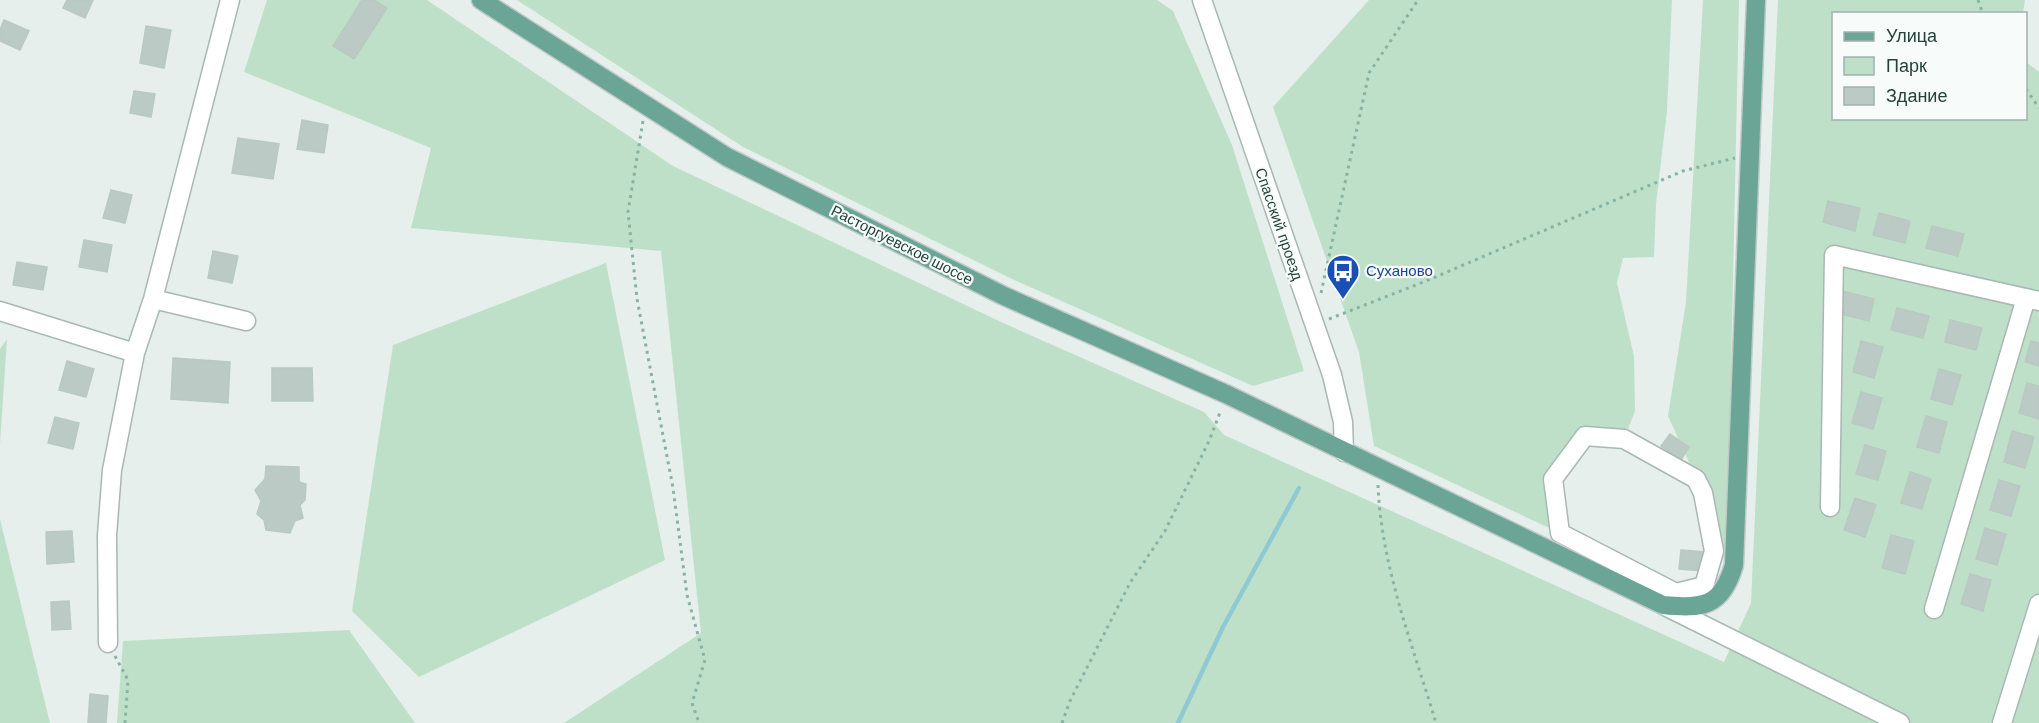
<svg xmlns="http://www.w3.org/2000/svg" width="2039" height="723" font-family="Helvetica,sans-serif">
<rect width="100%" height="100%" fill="#e6efeb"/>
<!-- green -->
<path fill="#bfe0c8" d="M 267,0 L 427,0 L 673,166 L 1001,322 L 1204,412 L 1224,435 L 1724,662 L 1751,603 L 1778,0 L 2025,0 L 2023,13 L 1834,14 L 1834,118 L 2026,118 L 2026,62 L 2039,72 L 2039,723 L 564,723 L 701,633 L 661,251 L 411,228 L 431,148 L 244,72 Z
M 517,0 L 1157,0 L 1173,11 L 1232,145 L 1304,371 L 1253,386 L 1012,279 L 743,147 Z
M 1369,0 L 1672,0 L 1667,111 L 1656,204 L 1654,257 L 1623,258 L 1617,283 L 1634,356 L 1635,411 L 1624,439 L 1585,437 L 1553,479 L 1560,533 L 1374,446 L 1359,352 L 1273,107 Z
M 1703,0 L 1739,0 L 1727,561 L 1714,551 L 1703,493 L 1668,416 L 1686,302 Z
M 606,263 L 665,560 L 419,677 L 352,611 L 393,345 Z
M 7,339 L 0,444 L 0,349 Z
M 0,519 L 50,723 L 0,723 Z
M 349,630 L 415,723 L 117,723 L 123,641 Z"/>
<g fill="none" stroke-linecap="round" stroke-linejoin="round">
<!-- stream -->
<path stroke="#8ec9d4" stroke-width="4.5" d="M 1178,723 L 1223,627 L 1299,488"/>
</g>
<!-- building -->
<path fill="#bbcac4" stroke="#b8c9c2" stroke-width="1.5" d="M 67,0 L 93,0 L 85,18 L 63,8 Z
M 362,0 L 374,0 L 387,8 L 354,59 L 333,46 Z
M 4,20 L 29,31 L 20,50 L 0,41 L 0,30 Z
M 146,26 L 171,30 L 164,68 L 140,63 Z
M 134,91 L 155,94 L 151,117 L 130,113 Z
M 302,120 L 328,125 L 324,153 L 297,149 Z
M 238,138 L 279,144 L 273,179 L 232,173 Z
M 111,190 L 132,195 L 125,223 L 103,218 Z
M 1828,201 L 1860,208 L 1855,231 L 1823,222 Z
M 1879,213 L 1910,221 L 1905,243 L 1873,235 Z
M 1932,226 L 1964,234 L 1958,256 L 1926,248 Z
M 84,240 L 112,245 L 107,272 L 79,267 Z
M 213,251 L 238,256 L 232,283 L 208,278 Z
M 17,262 L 47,267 L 43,290 L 13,285 Z
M 1842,291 L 1874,299 L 1869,321 L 1837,313 Z
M 1897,308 L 1929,316 L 1923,338 L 1891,330 Z
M 1950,320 L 1982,328 L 1976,350 L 1945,342 Z
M 1861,341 L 1883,347 L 1874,378 L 1853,372 Z
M 2031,341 L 2039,343 L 2039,366 L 2025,362 Z
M 173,358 L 230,362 L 228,403 L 171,399 Z
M 67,361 L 94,369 L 86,397 L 59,390 Z
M 272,368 L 312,368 L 313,401 L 272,401 Z
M 1939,369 L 1961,375 L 1952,405 L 1931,399 Z
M 2027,383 L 2039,386 L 2039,419 L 2019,413 Z
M 1861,392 L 1882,398 L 1873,429 L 1852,423 Z
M 1926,416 L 1947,422 L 1939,453 L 1917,447 Z
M 55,417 L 79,423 L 73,449 L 48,443 Z
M 2012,431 L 2034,437 L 2025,468 L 2004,462 Z
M 1670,434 L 1689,447 L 1681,460 L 1661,446 Z
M 1865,445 L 1886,451 L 1878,480 L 1856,474 Z
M 266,466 L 299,467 L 299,482 L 306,484 L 305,500 L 300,505 L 303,518 L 295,521 L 290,533 L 266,530 L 264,520 L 257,514 L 261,501 L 255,490 L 265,479 Z
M 1910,472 L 1931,479 L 1922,509 L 1901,503 Z
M 1999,480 L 2020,486 L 2011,516 L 1990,510 Z
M 1855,498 L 1876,505 L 1865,537 L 1844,530 Z
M 1985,528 L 2006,534 L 1997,565 L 1976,559 Z
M 72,531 L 74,562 L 47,564 L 46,532 Z
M 1891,535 L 1914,541 L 1905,574 L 1882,568 Z
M 1681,550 L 1706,552 L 1704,571 L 1679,569 Z
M 1970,574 L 1991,580 L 1983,611 L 1961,604 Z
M 69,601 L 71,629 L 52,630 L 51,602 Z
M 90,694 L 108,696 L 106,723 L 88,723 Z"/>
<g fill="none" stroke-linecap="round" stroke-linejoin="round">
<!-- minor casing -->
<g stroke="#a8b8b2" stroke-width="21">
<path id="minor" d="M 1202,0 L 1332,375 L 1343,422 L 1344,452
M 153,299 L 246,321
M 0,311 L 135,353
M 1585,436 L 1624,439 L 1696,479 L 1703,493 L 1714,551 L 1704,586 L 1676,593 L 1560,533 L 1553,479 Z
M 1830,507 L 1834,255 L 2039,301
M 1663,605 L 1900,723
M 1934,609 L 2026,298
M 108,643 L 107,535 L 112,470 L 135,353 L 153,299 L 230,0
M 2002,723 L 2039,604"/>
</g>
<!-- major casing -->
<g stroke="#c2cac8" stroke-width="21">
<path id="major" d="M 481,0 L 727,157 L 1004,296 L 1226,394 L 1663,605 C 1702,609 1722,607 1734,565 L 1756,0"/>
</g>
<!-- path -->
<path stroke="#86b3a5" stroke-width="3" stroke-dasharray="3 4.5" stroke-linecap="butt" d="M 1978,0 L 1983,14
M 2026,89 L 2039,108
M 643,121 L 628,212 L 637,299 L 673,488 L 687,595 L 705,660 L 692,703 L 699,723
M 1321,293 L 1369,73 L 1418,0
M 1329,319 L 1426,281 L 1683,171 L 1735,158
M 1378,485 C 1381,566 1413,646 1436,723
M 115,656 L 128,680 L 125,723
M 1062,723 L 1070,701 L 1130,583 L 1165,531 L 1209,441 L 1221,410"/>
<!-- minor -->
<use href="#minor" stroke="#fff" stroke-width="18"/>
<!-- major -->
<use href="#major" stroke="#6aa596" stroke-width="18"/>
</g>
<!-- icons -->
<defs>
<g id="bus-pin" transform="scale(1.725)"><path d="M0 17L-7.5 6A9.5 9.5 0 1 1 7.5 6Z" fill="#1a4fb4" stroke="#f7fbf9"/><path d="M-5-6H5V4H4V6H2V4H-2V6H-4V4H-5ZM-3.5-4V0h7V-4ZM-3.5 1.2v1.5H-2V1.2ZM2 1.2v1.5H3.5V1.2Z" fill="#fff"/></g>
</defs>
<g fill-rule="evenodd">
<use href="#bus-pin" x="1343" y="271"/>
</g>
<g text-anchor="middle" stroke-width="4.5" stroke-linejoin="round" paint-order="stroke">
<!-- street labels -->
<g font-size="15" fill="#24423a" stroke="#f7fbf9">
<text transform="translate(1279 224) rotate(71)" y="5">Спасский проезд</text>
<text transform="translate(902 245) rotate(27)" y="5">Расторгуевское шоссе</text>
</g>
<!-- transit labels -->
<g font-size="15" fill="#164399" stroke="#f7fbf9" text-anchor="start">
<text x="1366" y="276">Суханово</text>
</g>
</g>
<!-- legend -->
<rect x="1832" y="12" width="195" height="108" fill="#f7fbf9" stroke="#a3b1ad" stroke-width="1.5"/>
<rect x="1844" y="32" width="30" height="9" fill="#6aa596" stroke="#a3b1ad" stroke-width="1.5"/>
<text x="1886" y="42" font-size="18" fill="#24423a">Улица</text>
<rect x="1844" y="57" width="30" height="18" fill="#bfe0c8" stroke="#a3b1ad" stroke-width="1.5"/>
<text x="1886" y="72" font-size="18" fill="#24423a">Парк</text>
<rect x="1844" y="87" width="30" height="18" fill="#bbcac4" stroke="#a3b1ad" stroke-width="1.5"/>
<text x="1886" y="102" font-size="18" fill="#24423a">Здание</text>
</svg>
